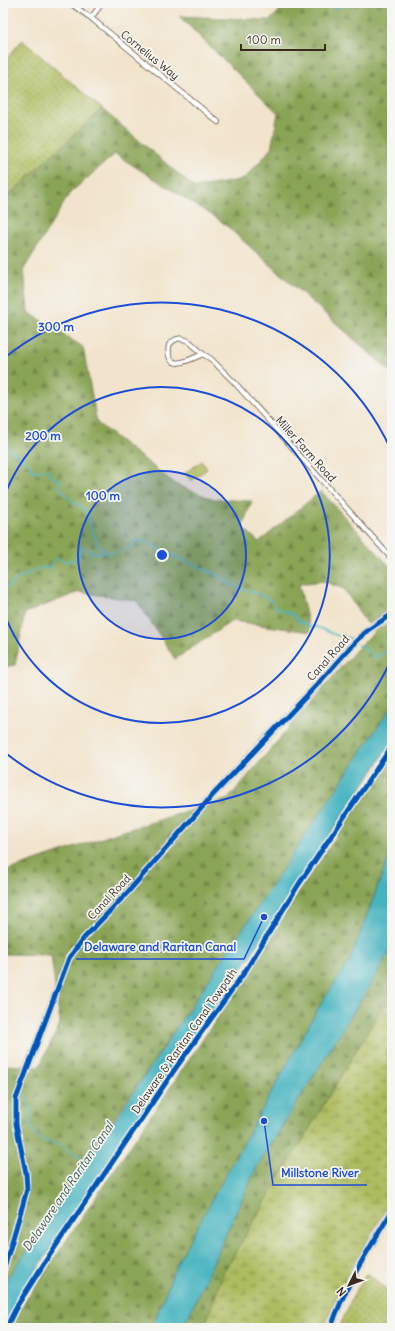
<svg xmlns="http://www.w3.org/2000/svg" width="395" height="1331" font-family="Delius,sans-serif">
<defs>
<pattern id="grass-dots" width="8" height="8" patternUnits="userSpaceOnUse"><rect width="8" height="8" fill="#adbc5f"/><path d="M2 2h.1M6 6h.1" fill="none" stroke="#8e994e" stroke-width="1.8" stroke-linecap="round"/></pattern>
<pattern id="forest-firs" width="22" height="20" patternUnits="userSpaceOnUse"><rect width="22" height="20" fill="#8aa456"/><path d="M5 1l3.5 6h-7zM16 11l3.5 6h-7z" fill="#728647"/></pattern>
<pattern id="wetland-marsh" width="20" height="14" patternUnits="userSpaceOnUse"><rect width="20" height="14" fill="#adbc5f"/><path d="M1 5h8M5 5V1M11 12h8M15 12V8" fill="none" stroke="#8e994e"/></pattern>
</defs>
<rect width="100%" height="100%" fill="#f6f6f2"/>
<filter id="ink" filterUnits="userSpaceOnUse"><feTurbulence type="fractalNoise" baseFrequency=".025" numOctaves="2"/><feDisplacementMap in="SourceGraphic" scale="8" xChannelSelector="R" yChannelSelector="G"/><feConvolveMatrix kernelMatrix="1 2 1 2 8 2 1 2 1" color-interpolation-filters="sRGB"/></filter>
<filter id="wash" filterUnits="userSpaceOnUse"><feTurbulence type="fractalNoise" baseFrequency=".012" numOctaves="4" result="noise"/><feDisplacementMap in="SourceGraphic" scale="16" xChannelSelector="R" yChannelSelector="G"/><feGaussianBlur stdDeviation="0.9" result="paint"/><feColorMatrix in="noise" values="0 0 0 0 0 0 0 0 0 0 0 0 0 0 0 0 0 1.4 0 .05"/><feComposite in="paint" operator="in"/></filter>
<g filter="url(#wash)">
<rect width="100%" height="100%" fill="#f2e4cc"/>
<!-- grass -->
<path fill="url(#grass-dots)" stroke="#74733e" d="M 22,40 L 102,109 L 3,201 L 3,63 Z
M 367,1273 L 392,1294 L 392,1321 L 387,1328 L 339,1328 L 354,1294 Z"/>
<!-- forest -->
<path fill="url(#forest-firs)" stroke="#62673a" d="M 287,3 L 392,3 L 392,373 L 221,221 L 115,154 L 70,193 L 24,269 L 28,312 L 83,347 L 97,423 L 177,485 L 213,499 L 252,501 L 242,527 L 259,542 L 321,491 L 392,569 L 392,610 L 374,621 L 366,623 L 344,589 L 323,581 L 299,584 L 310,632 L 232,621 L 175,659 L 137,601 L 79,592 L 25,613 L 15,665 L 3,667 L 3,201 L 102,109 L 195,188 L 244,179 L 271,149 L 278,113 L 179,16 L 270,20 Z
M 392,621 L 392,708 L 265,898 L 92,1151 L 3,1288 L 3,1064 L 5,1065 L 39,1067 L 60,1024 L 51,955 L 3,954 L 3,872 L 117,833 L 228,799 L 356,650 L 376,630 Z
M 392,754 L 392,849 L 350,960 L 320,1005 L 177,1264 L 152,1328 L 11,1328 L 22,1306 L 214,1023 L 256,962 L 298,893 Z
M 392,945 L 392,1000 L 380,1011 L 224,1271 L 204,1328 L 183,1328 L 257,1167 L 378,972 Z"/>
<!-- wetland -->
<path fill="url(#wetland-marsh)" stroke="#74733e" d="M 392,1000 L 392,1199 L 351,1268 L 336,1298 L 324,1328 L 204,1328 L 224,1271 L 380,1011 Z"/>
<!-- pitch -->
<path fill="#adbc5f" stroke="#74733e" d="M 202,461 L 207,469 L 191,481 L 185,473 Z"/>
<!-- water -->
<path fill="#44b3bf" stroke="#406e6e" d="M 392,706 L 392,742 L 357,795 L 303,874 L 241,970 L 162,1082 L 20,1295 L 3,1328 L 3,1285 L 5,1281 L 32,1244 Z
M 392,849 L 392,945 L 378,972 L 257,1167 L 183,1328 L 152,1328 L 177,1263 L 320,1005 L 350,960 Z"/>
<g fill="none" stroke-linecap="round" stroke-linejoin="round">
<!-- stream -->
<path stroke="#44b3bf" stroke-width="1.5" d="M 334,9 L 348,3
M 3,441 L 9,450 L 23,457 L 34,471 L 37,472 L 44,469 L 48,470 C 49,479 55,477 61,481 L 58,486 L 74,503 L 81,506 L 86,512 L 88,520 L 98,545 L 108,553
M 3,585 L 7,587 L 10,586 C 14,579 19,578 26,575 C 29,574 31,571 34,570 C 39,567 45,568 50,568 L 56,558 L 68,562 L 79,557 L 81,547 C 85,548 87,550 90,551 C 100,556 123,552 132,546 L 133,542 C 141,539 154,545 160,550 L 213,573 L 240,589 L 254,592 L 272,601 L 276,608 L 294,615 L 296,619 L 310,627 L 317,627 L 338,636 L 350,638 L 353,640
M 358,645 C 367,646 368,654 375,658 L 387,651 L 391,652 L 392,654
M 386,955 L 392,961
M 3,1085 L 8,1090
M 24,1095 L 26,1096 L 31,1109 L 30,1124 L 34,1134 L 44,1141 L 62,1144 L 70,1152 L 75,1156 L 86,1158 L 90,1161"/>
</g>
</g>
<g filter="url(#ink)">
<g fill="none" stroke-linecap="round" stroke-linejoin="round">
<!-- minor casing -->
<g stroke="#564638" stroke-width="6">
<path id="minor" d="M 70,3 L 91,18 L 218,122
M 91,18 L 102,3
M 203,354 C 189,360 165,374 169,345 C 176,337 181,337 190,342 L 203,354 L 211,359 L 234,382 L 392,559"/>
</g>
<!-- tertiary casing -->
<g stroke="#564638" stroke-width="8">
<path id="tertiary" d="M 3,1272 L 23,1204 L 27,1189 L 26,1173 L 16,1124 L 16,1099 L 69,958 L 84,938 L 127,893 L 212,796 L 315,687 L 355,642 L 368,630 L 392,614"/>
</g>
<!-- secondary casing -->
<g stroke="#564638" stroke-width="8">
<path id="secondary" d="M 331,1328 C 345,1285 369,1249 392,1211"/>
</g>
<!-- minor -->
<use href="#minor" stroke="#fff" stroke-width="4.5"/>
<!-- tertiary -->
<use href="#tertiary" stroke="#fff" stroke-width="5.5"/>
<!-- secondary -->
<use href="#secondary" stroke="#fde4d1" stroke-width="6"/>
<!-- cycleway casing -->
<g stroke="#f6f6f2" stroke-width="8">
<path id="cycleway" d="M 3,1272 L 23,1204 L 27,1189 L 26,1173 L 16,1124 L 16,1099 L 69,958 L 84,938 L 127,893 L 212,796 L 315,687 L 355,642 L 368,630 L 392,614
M 6,1328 L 17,1306 L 45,1262 L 175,1069 L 244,973 L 299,884 L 392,746
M 331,1328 C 345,1285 369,1249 392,1211"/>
</g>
<!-- cycleway -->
<use href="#cycleway" stroke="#0057b8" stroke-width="5"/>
</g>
</g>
<!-- distance rings -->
<circle cx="162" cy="555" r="84" fill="#1d4ed8" fill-opacity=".12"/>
<g fill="none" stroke="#1d4ed8" stroke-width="2">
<circle cx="162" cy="555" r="84"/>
<path d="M3 500A168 168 0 1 1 3 610"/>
<path d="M391 660A252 252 0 0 1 3 751M3 359A252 252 0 0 1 391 450"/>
</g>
<g text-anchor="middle" stroke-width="3.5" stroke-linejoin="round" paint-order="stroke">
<!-- street labels -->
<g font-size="11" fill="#3b2a1e" stroke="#f6f6f2">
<text transform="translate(150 55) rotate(39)" y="4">Cornelius Way</text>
<text transform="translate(306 449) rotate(48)" y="4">Miller Farm Road</text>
<text transform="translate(328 658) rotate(-48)" y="4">Canal Road</text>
<text transform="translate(109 897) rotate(-47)" y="4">Canal Road</text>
<text transform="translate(184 1041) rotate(-55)" y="4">Delaware &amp; Raritan Canal Towpath</text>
</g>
<!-- water labels -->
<g font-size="12" font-style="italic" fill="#3e5a56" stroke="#f6f6f2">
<text transform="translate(68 1187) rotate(-56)" y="4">Delaware and Raritan Canal</text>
</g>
</g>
<circle cx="162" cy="555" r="6" fill="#1d4ed8" stroke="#f6f6f2" stroke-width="2"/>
<g font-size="12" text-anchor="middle" font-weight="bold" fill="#1d4ed8" stroke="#f6f6f2" stroke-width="3.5" stroke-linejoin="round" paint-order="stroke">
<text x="56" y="331">300 m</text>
<text x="43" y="440">200 m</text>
<text x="103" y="500">100 m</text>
</g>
<!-- callouts -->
<path fill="none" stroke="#1d4ed8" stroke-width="1.5" d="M264 917L244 959H76M264 1121L273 1185H367"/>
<g fill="#1d4ed8" stroke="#f6f6f2" stroke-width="1.5">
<circle cx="264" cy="917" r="4"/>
<circle cx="264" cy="1121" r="4"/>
</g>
<g font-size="12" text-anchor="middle" font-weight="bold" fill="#1d4ed8" stroke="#f6f6f2" stroke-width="3.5" stroke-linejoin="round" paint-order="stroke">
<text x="160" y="951">Delaware and Raritan Canal</text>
<text x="320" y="1177">Millstone River</text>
</g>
<!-- margin -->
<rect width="395" height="1331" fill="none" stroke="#f6f6f2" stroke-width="16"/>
<!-- north arrow -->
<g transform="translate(349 1285) rotate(228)" stroke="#f6f6f2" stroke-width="3" paint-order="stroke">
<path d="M0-3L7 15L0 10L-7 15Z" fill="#3b2a1e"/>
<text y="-6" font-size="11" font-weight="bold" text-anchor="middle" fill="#3b2a1e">N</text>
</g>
<!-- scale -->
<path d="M241 44v6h84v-6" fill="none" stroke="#3b2a1e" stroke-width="2"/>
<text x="247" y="44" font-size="12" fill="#3b2a1e" stroke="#f6f6f2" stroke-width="3" paint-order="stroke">100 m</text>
</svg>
